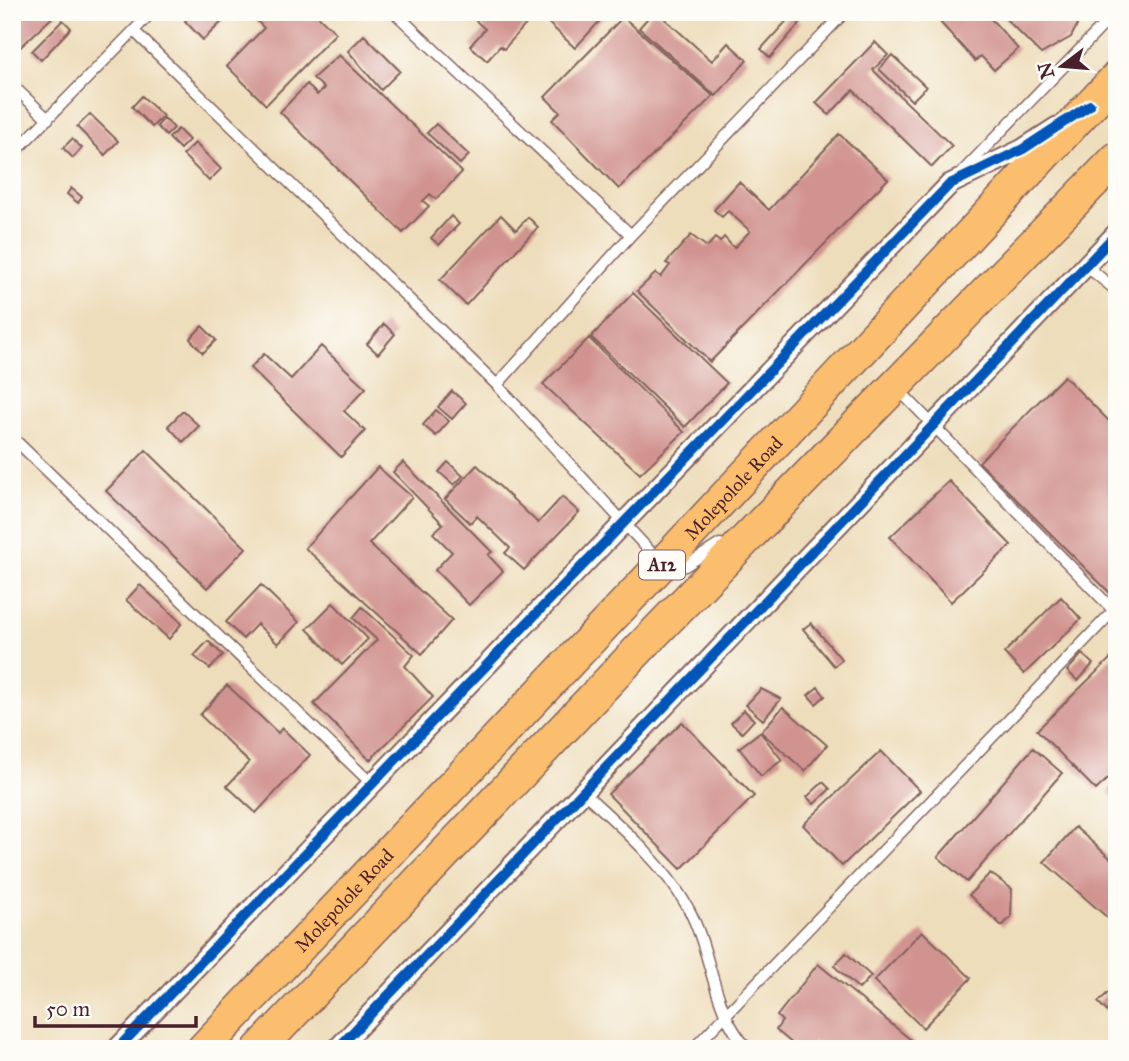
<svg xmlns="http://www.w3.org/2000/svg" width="1129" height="1061" font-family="'IM FELL Great Primer',serif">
<rect width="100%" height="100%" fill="#fdfcf7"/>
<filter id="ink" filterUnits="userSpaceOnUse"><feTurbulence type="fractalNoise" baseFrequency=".0143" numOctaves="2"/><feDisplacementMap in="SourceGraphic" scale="14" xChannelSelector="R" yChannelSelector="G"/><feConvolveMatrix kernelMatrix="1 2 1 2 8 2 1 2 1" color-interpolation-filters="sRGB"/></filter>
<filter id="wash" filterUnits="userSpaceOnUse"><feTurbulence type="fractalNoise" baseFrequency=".00686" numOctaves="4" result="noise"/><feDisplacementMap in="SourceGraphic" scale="28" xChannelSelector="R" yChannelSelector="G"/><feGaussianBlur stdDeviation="1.57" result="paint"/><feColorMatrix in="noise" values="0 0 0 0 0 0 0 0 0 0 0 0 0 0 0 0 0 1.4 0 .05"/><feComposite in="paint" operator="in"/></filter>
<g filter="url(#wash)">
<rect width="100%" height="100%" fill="#edb"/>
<g id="blocks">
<!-- building -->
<path fill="#d1938f" d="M 12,12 L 58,12 L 12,55 Z
M 194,12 L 232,12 L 203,40 L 185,21 Z
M 254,12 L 314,12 L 336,33 L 266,105 L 227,66 L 264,28 L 251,15 Z
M 466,12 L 537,12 L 504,49 L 500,46 L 487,61 L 470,46 L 485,29 Z
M 545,12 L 608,12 L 575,48 L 541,16 Z
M 653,12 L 657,12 L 712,61 L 728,43 L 747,60 L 716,96 L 639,28 Z
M 941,12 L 985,12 L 1018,49 L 994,70 L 981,56 L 975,61 L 940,22 L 946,17 Z
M 999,12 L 1084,12 L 1071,37 L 1041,54 Z
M 791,16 L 800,23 L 770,58 L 761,49 Z
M 623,17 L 713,96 L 619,189 L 552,120 L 560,112 L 545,97 Z
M 63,20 L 71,28 L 41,60 L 32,51 Z
M 364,35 L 400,71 L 381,90 L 348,51 Z
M 875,42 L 888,55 L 873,70 L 952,146 L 932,167 L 853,90 L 829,115 L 816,103 Z
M 339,55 L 462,172 L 436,199 L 430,194 L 423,201 L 429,206 L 403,233 L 280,112 L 307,84 L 317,95 L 324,88 L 313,78 Z
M 892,55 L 926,87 L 912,101 L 879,69 Z
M 142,96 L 163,116 L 152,127 L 132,107 Z
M 90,114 L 118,141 L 105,155 L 77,127 Z
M 164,118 L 174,128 L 166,136 L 157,126 Z
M 436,124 L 469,155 L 460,164 L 427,133 Z
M 178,129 L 189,140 L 180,149 L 169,138 Z
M 839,134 L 888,179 L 710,362 L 637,291 L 656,273 L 661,277 L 670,265 L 666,263 L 691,235 L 707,247 L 715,238 L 720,242 L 724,237 L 734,248 L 750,231 L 728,211 L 722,217 L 714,210 L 739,182 L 769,210 Z
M 72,139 L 82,148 L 73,158 L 63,148 Z
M 195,143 L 221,169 L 209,181 L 183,155 Z
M 71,188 L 82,197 L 78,203 L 67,194 Z
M 501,215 L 516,230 L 528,217 L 538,227 L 466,305 L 440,280 Z
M 451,216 L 459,224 L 439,245 L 431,238 Z
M 633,293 L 727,383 L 685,427 L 591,337 Z
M 384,324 L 395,334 L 378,354 L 367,344 Z
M 202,326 L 216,340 L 203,353 L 190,339 Z
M 589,338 L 684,432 L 640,474 L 543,384 Z
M 321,346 L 366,388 L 344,411 L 365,431 L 341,457 L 250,368 L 264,354 L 291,379 Z
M 1064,376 L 1117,429 L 1117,592 L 1113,596 L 979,462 Z
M 452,391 L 466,403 L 452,419 L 438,407 Z
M 436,410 L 449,421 L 436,436 L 423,425 Z
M 183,411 L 199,426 L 183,442 L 168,426 Z
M 146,450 L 246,548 L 207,588 L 106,491 Z
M 403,462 L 492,552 L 488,555 L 503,571 L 469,605 L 435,570 L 452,552 L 433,533 L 443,524 L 393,472 Z
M 448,462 L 463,476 L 454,485 L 439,472 Z
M 477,465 L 538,523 L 562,497 L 579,512 L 524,570 L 505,553 L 510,548 L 477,516 L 470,523 L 445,499 Z
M 378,467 L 412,497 L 369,544 L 452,620 L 422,654 L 305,548 Z
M 949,481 L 1011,545 L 951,602 L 890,537 Z
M 140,585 L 182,623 L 169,639 L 126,600 Z
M 261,585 L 299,622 L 278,644 L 257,624 L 243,639 L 226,622 Z
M 1061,597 L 1081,619 L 1024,674 L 1004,653 Z
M 333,603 L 368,639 L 342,665 L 307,629 Z
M 362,607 L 414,655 L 405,666 L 433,697 L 370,760 L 314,704 L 377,640 L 353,618 Z
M 811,623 L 842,660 L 834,666 L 803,629 Z
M 208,641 L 223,655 L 210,669 L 194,656 Z
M 1117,652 L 1117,770 L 1096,790 L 1037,730 Z
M 1082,654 L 1093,664 L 1078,681 L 1067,671 Z
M 227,685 L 278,733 L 282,728 L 310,755 L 256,813 L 227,786 L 249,762 L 200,715 Z
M 818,687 L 825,696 L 816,704 L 808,695 Z
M 761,689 L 781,699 L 763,720 L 746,705 Z
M 783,707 L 827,745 L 805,771 L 761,732 Z
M 744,710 L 754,720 L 742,733 L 731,723 Z
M 682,722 L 754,796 L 681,869 L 608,794 Z
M 760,732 L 782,760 L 761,776 L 739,748 Z
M 1033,748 L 1062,773 L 967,882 L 938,857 Z
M 881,751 L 920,791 L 842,866 L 803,825 Z
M 823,782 L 830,789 L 814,804 L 807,797 Z
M 1113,786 L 1117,790 L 1114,798 L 1108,792 Z
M 1075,827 L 1117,864 L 1117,926 L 1044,862 Z
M 990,873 L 1012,889 L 1011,917 L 1002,926 L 969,895 Z
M 922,931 L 971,978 L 923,1028 L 874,981 Z
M 846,953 L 871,976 L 859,989 L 834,966 Z
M 818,964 L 922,1049 L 821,1049 L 812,1042 L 799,1049 L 776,1030 L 782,1021 L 777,1016 Z
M 1109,992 L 1117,1000 L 1117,1022 L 1098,1002 Z"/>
</g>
</g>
<g filter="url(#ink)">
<use href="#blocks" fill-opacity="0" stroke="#83625d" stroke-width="2"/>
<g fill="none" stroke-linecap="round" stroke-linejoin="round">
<!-- lane casing -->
<g stroke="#83625d" stroke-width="13">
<path id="lane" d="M 394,12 L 631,235
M 134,31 L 497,385 L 658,560
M 12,85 L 48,119
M 12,155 L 152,12
M 963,171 L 1116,12
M 1085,265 L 1117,291
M 497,385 L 631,235 L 845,12
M 897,388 L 1116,613
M 12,437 L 372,784
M 670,568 L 685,566 L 720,544 L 729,547
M 582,791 C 620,826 661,861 687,906 C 713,952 711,1010 748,1049
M 693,1049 L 1117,607"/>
</g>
<!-- street casing -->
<g stroke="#83625d" stroke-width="23">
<path id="street" d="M 117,1049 L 950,184 L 1023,149 L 1057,127
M 337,1049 L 1117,233"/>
</g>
<!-- primary casing -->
<g stroke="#83625d" stroke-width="35">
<g id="primary">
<path id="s1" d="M 203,1049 L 662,564 L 1117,77"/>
<path d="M 259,1049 L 642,646 L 1117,158"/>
</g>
</g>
<!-- lane -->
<use href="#lane" stroke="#fff" stroke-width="10"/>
<!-- street -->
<use href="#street" stroke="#fff" stroke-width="19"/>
<!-- primary -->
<use href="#primary" stroke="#fbbd6e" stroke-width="32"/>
<!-- cycleway casing -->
<g stroke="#fdfcf7" stroke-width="15">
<path id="cycleway" d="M 117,1049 L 950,184 L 1023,149 L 1090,105
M 337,1049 L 1117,233"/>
</g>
<!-- cycleway -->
<use href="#cycleway" stroke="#0057b8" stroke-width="10"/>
</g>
</g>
<g text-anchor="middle" stroke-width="7" stroke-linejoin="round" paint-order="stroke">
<!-- shield labels -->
<rect fill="#fdfcf7" stroke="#806168" stroke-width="2" x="639" y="550.5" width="46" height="29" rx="5"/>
<g font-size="18" font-weight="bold" fill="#4a1f2b">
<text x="662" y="571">A12</text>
</g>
<!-- street labels -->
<g font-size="19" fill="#4a1f2b" stroke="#fdfcf7">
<text dy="7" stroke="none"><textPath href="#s1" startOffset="772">Molepolole Road</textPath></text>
<text dy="7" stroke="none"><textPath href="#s1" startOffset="205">Molepolole Road</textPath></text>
</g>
</g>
<!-- margin -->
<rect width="1129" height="1061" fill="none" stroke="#fdfcf7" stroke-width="42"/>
<!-- north arrow -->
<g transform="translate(1062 66) rotate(254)" stroke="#fdfcf7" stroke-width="5" paint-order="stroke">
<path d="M0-5L12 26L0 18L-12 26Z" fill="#4a1f2b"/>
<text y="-10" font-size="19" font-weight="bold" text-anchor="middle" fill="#4a1f2b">N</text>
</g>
<!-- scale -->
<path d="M35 1016v10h161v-10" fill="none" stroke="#4a1f2b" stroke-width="3.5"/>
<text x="46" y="1016" font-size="21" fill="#4a1f2b" stroke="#fdfcf7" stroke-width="5" paint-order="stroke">50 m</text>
</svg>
